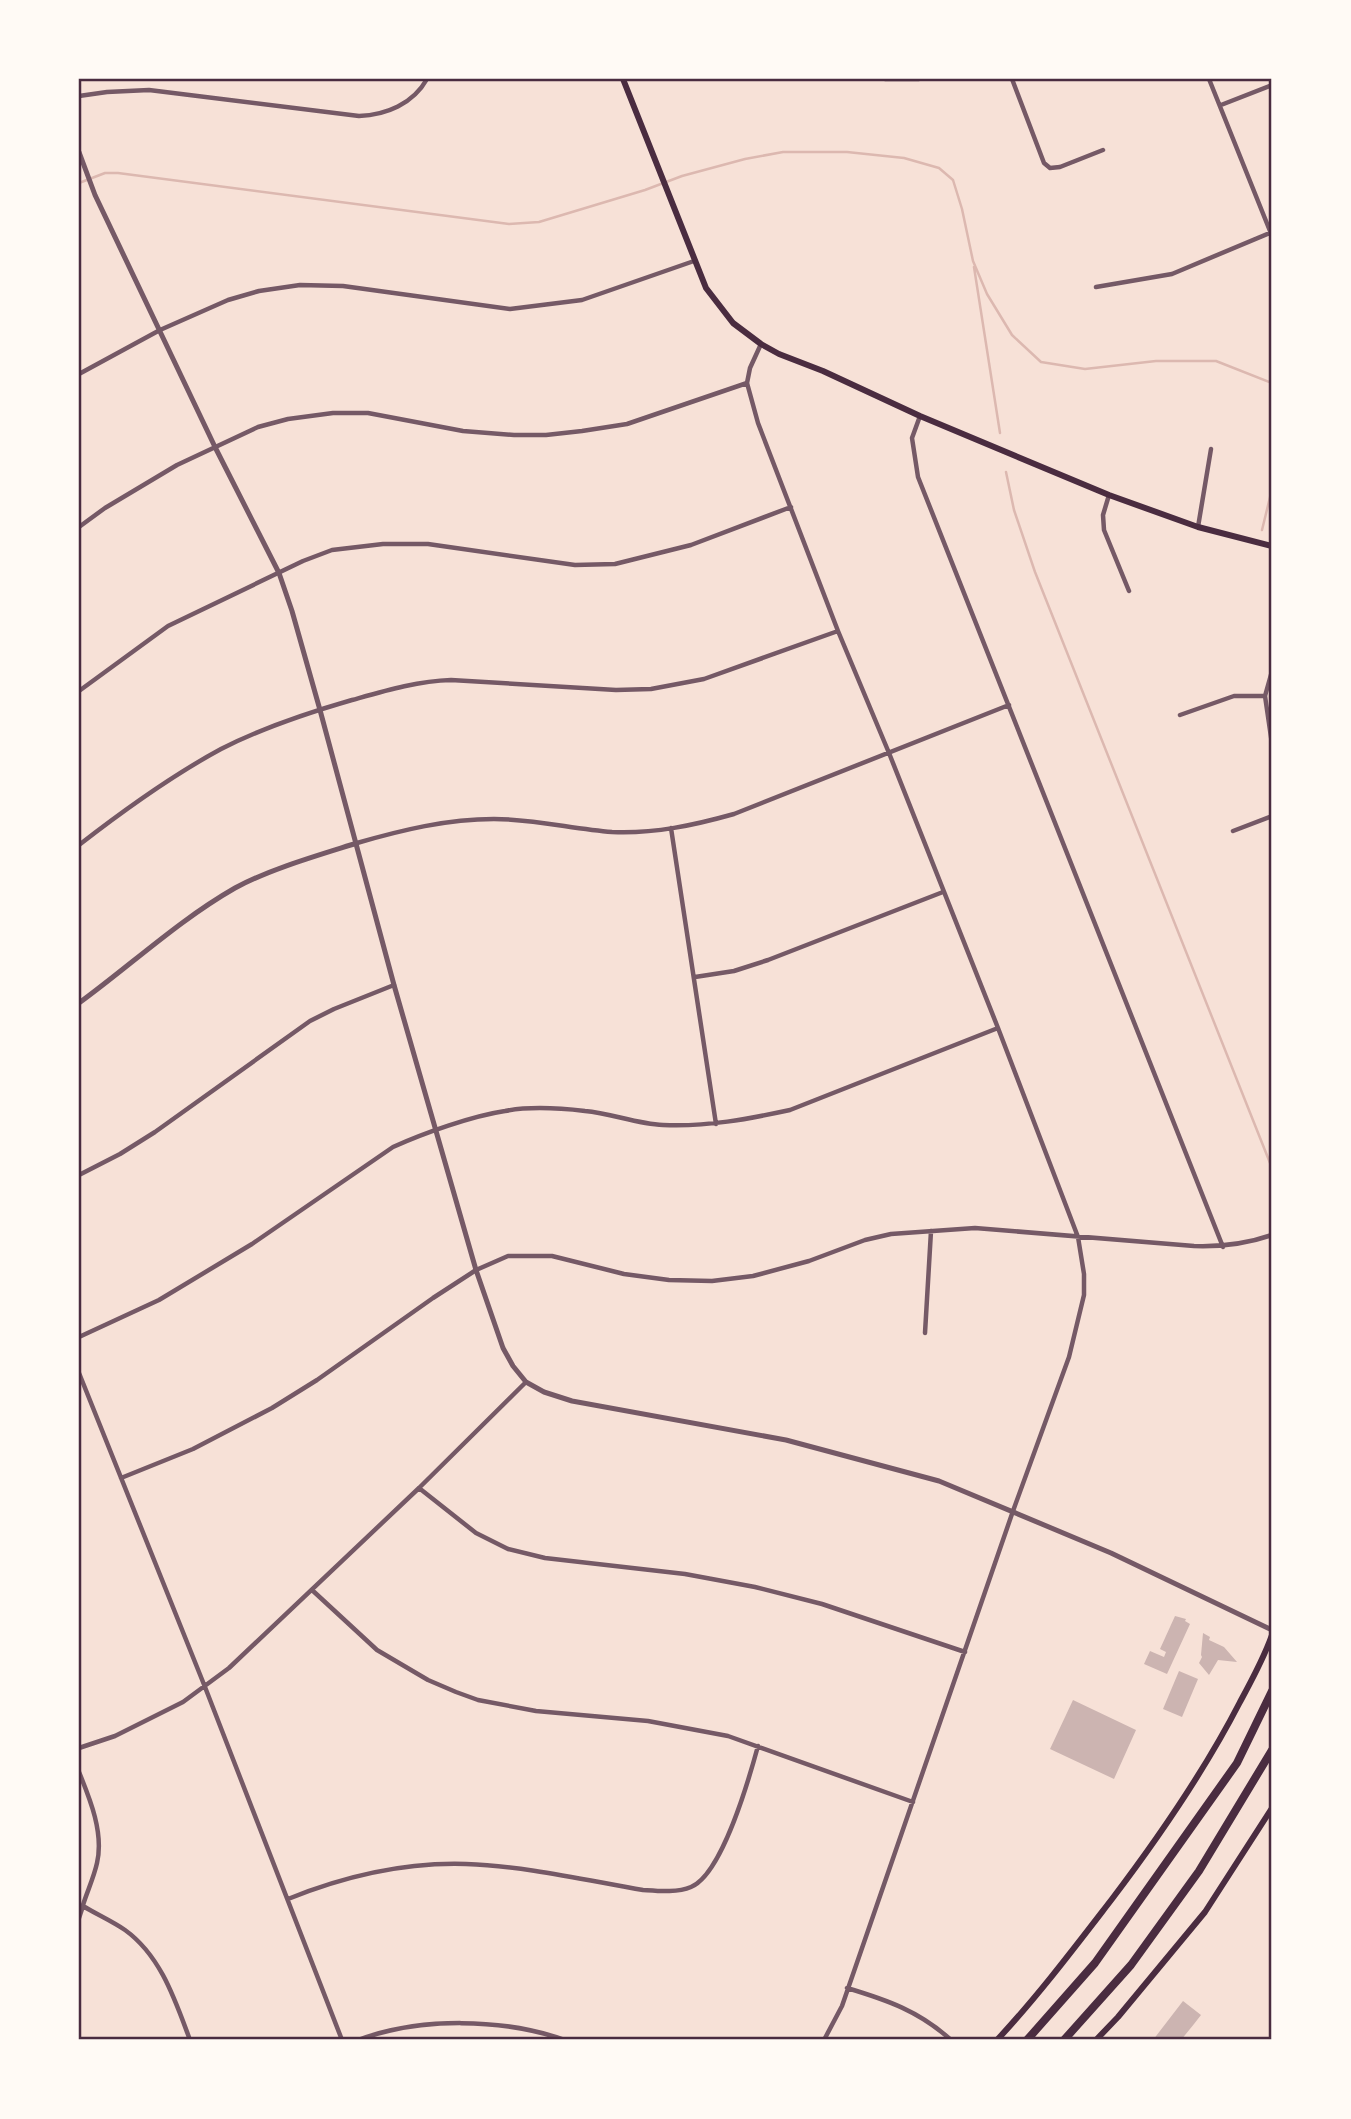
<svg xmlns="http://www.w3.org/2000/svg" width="1351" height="2119" font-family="'Open Sans',sans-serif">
<rect width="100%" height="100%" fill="#f7e1d7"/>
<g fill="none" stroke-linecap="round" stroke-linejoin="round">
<!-- stream -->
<path stroke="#dcb8b0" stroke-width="2.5" d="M 79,183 L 105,173 L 118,173 L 509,224 L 539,222 L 645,190 L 682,176 L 745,159 L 783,152 L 847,152 L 904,158 L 939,168 L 953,180 L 962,209 L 973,261 L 987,294 L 1012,335 L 1041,362 L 1085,369 L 1156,361 L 1216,361 L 1272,383
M 974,267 L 1000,433
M 1006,472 L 1014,510 L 1035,572 L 1272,1168
M 1262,530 L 1272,489"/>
</g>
<!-- building -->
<path fill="#ccb4b1" d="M 1175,1616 L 1186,1619 L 1185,1621 L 1190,1624 L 1167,1674 L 1144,1664 L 1150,1651 L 1164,1657 L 1166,1652 L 1160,1649 Z
M 1203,1633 L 1210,1637 L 1209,1640 L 1224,1647 L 1237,1662 L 1218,1660 L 1209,1675 L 1199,1663 L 1202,1657 L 1201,1655 Z
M 1179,1671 L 1198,1679 L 1182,1717 L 1163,1709 Z
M 1073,1700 L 1136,1730 L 1114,1779 L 1050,1749 Z
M 1183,2001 L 1201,2015 L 1194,2024 L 1181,2040 L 1153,2040 Z"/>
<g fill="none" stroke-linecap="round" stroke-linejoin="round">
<!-- minor -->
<path stroke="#755966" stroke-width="4.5" d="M 885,79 L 919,79
M 1012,79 L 1044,163 L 1050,168 L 1060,167 L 1103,150
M 1209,79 L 1272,236
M 79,96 L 107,92 L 149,90 L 359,116 C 386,115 413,104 427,79
M 1221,105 L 1272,85
M 1096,287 L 1172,274 L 1272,232
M 761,344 L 750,368 L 747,383 L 758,423 L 838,631 L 889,753 L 998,1028 L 1078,1237 L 1084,1274 L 1084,1295 L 1069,1357 L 1013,1511 L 842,2006 L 824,2040
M 79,374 L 160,330 L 228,300 L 259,291 L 300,285 L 343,286 L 510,309 L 582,300 L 694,261
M 920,416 L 912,438 L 918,477 L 1223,1247
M 1109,495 L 1103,515 L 1104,530 L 1129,591
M 79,527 L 105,508 L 177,465 L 258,427 L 288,419 L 333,413 L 368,413 L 463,431 L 514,435 L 546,435 L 582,431 L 627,424 L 747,383
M 1198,527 L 1211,449
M 1272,671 L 1265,696 L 1272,744
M 79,691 L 168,626 L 303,561 L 332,550 L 383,544 L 428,544 L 575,565 L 615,564 L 691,545 L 791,507
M 1180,715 L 1234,696 L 1265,696
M 671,828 L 716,1124
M 1233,831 L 1272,816
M 357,843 C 402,830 447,819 494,819 C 534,819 573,829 612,832 C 654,834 695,825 734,814 L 1009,705
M 79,845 C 124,810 171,776 221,749 C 262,728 307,713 352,700 C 384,691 417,681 451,680 L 616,690 L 651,689 L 704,679 L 838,631
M 695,977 L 734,971 L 768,960 L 943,892
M 79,1175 L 120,1154 L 155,1132 L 310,1021 L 334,1009 L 394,985
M 925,1333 L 931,1231
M 79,1337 L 159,1300 L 252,1244 L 393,1147 C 424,1133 472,1116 505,1111 C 531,1106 559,1108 585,1111 C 611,1113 636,1124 663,1125 C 707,1127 748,1119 790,1110 L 998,1028
M 79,1373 L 205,1687 L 342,2040
M 121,1478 L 193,1449 L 272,1408 L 317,1380 L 433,1298 L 476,1270 L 508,1256 L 552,1256 L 624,1274 L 669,1280 L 712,1281 L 753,1276 L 809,1261 L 865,1240 L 891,1234 L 975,1228 L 1194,1246 C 1222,1247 1246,1244 1272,1235
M 419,1488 L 476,1533 L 508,1549 L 545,1558 L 685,1574 L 755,1587 L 822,1604 L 965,1652
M 312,1590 L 377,1650 L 428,1680 L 456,1692 L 478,1700 L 536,1711 L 648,1721 L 728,1736 L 913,1802
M 79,1748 L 115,1736 L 183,1702 L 229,1668 L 419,1488 L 526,1382
M 79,1772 C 90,1799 104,1833 97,1863 C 94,1877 87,1892 83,1905
M 288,1899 C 345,1876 404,1862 466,1864 C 525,1866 585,1880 643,1890 C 658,1891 677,1893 691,1887 C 722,1874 749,1779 758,1746
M 79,1918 L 83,1906 C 96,1914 112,1921 125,1930 C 161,1956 175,2000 190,2040
M 847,1988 C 887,2000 919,2011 951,2040
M 358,2040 C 420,2017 502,2018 565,2040"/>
<!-- tertiary -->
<path stroke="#755966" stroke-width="5" d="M 79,152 L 95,195 L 215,447 L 279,573 L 292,611 L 320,710 L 394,985 L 476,1270 L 503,1348 L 513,1366 L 526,1382 L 544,1392 L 572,1401 L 786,1440 L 939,1481 L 1111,1553 L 1272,1630
M 79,1003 C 131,965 179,920 235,888 C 270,869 319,855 357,843"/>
<!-- secondary -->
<path stroke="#4a2c40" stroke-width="6" d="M 623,79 L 706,288 L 733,323 L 761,344 L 779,354 L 823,371 L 920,416 L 1109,495 L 1198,527 L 1272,546
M 997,2040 C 1038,1996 1075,1947 1112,1899 C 1159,1837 1204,1772 1240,1702 C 1252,1680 1264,1658 1272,1635
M 1096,2040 L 1118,2017 L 1205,1912 L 1272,1808"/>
<!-- motorway -->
<path stroke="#4a2c40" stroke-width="8" d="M 1027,2040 L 1095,1963 L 1237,1763 L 1272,1691
M 1064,2040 L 1131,1965 L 1199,1871 L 1272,1750"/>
</g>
<!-- border -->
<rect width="1351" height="2119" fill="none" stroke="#fffaf5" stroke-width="161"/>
<rect x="80" y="80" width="1190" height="1958" fill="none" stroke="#4a2c40" stroke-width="2.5"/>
</svg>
